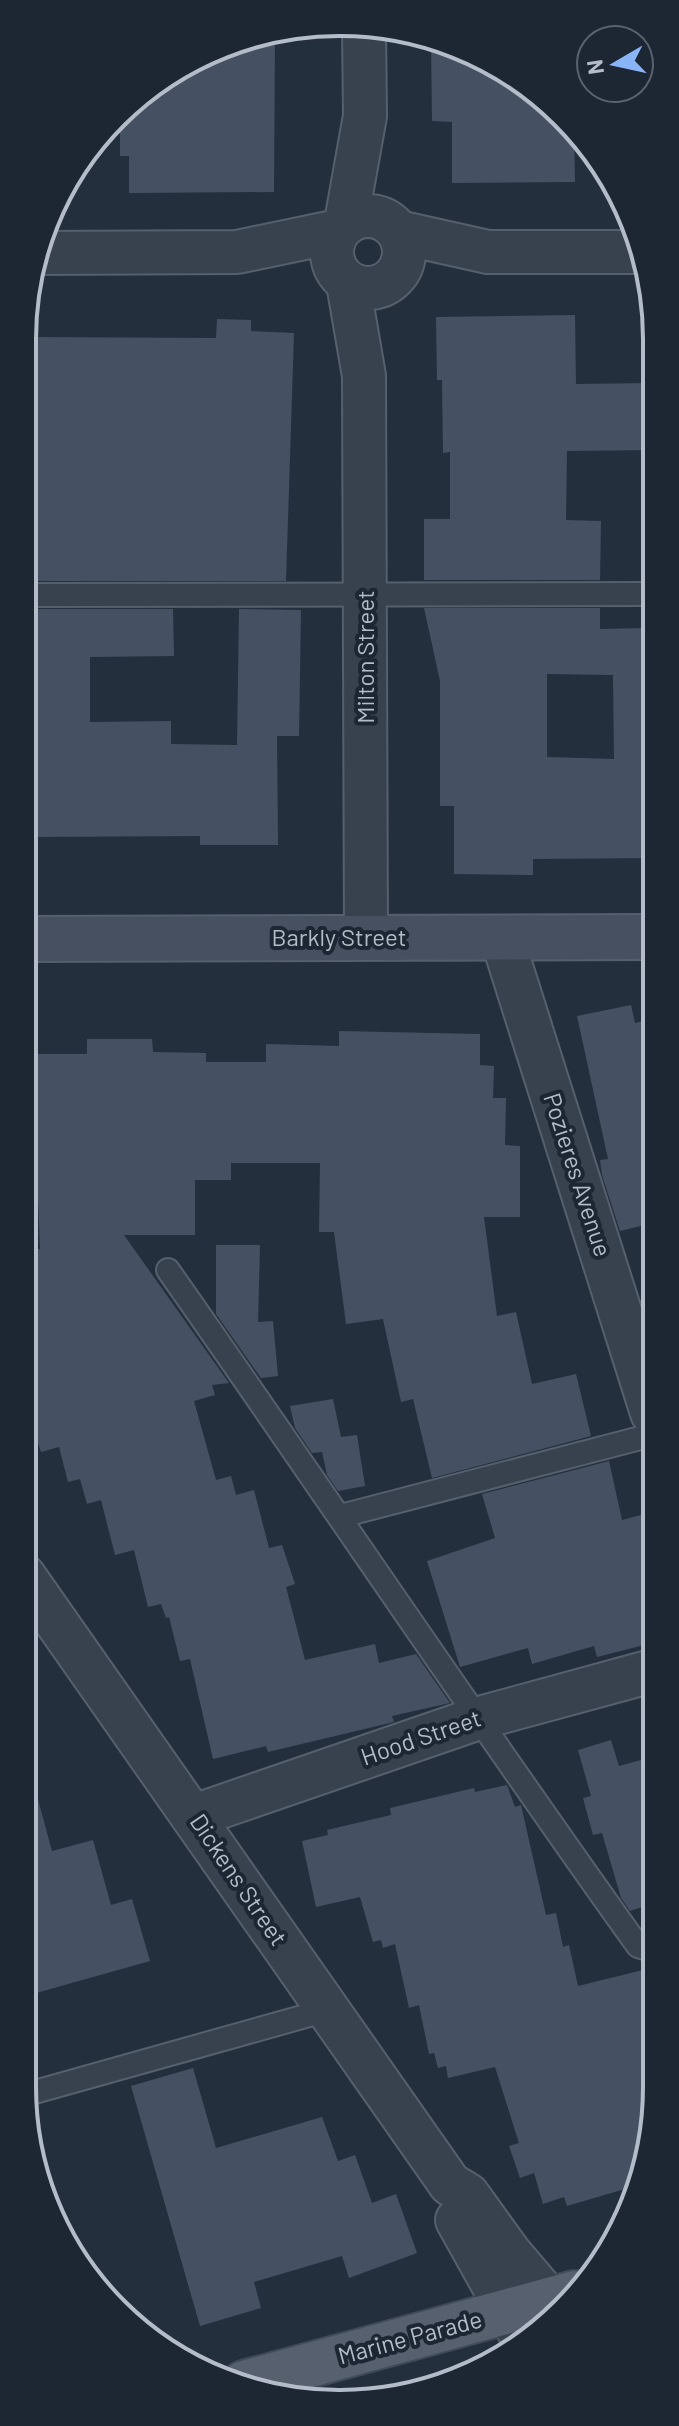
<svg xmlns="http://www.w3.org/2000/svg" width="679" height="2426" font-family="Barlow,sans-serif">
<rect width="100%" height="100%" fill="#242f3e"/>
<!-- building -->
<path fill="#455162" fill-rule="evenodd" d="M 275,29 L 274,192 L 129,193 L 129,156 L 120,156 L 120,119 L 163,76 Z
M 431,38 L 480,55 L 564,115 L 574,131 L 575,182 L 452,183 L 452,122 L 432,121 Z
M 575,315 L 576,384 L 654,383 L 654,450 L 567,451 L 566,520 L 601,521 L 600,580 L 424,580 L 424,519 L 450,519 L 450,452 L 443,453 L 442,380 L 437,380 L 436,317 Z
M 217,319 L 251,320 L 251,331 L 294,333 L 286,581 L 30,581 L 28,337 L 216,338 Z
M 424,608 L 600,608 L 600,629 L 649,628 L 650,646 L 654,646 L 653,858 L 533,859 L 533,875 L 454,874 L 454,806 L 440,806 L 440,681 ZM 547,674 L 613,675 L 614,759 L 547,757 Z
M 27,609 L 173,609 L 174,656 L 90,657 L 90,722 L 171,721 L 171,744 L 237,745 L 239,609 L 301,610 L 299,736 L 277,736 L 278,845 L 200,845 L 200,836 L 26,837 Z
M 631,1005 L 635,1023 L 653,1019 L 653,1223 L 620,1231 L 602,1175 L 600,1160 L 608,1159 L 577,1016 Z
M 339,1031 L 480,1034 L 480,1065 L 494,1066 L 493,1098 L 506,1098 L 505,1145 L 520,1146 L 520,1217 L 484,1217 L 497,1316 L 516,1312 L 532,1384 L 576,1374 L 591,1436 L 432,1478 L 413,1399 L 401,1402 L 383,1319 L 346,1324 L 334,1232 L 319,1232 L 320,1163 L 231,1163 L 231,1180 L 195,1180 L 195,1235 L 124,1235 L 229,1383 L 212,1385 L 215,1395 L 194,1401 L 216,1480 L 231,1476 L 236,1495 L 254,1490 L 269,1548 L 282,1545 L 295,1584 L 286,1587 L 305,1660 L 375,1644 L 379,1663 L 416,1654 L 450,1703 L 392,1716 L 394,1722 L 268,1752 L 266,1746 L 213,1759 L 190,1659 L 180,1661 L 169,1617 L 166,1618 L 161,1604 L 148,1607 L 134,1550 L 115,1555 L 101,1500 L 87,1504 L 80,1479 L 68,1482 L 59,1447 L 41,1452 L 36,1437 L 24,1440 L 25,1250 L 40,1249 L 37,1174 L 25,1174 L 25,1054 L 87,1054 L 87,1039 L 152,1039 L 153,1052 L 206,1053 L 206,1062 L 266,1062 L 266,1044 L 339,1046 Z
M 216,1245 L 260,1245 L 258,1322 L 273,1321 L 278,1376 L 261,1378 L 216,1314 Z
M 333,1399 L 341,1437 L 357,1435 L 365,1486 L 338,1491 L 327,1475 L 322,1452 L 312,1453 L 295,1428 L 290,1406 Z
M 609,1461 L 622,1520 L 641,1515 L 652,1557 L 652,1643 L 597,1657 L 594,1646 L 532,1664 L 528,1648 L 460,1667 L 427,1561 L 495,1538 L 482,1494 Z
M 611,1740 L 619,1766 L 652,1757 L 651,1904 L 630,1911 L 621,1898 L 602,1833 L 593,1835 L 583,1798 L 591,1796 L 578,1750 Z
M 33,1781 L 52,1851 L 93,1840 L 111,1905 L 132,1899 L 150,1961 L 22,1997 L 23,1782 Z
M 507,1785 L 515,1807 L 521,1805 L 546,1915 L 556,1913 L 563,1947 L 569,1945 L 578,1986 L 651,1968 L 651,2148 L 635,2186 L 567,2206 L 564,2197 L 543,2204 L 534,2173 L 520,2178 L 509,2146 L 519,2143 L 495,2067 L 448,2078 L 446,2066 L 438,2068 L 434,2053 L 429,2054 L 419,2005 L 409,2008 L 395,1944 L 383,1948 L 381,1940 L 373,1942 L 360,1897 L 316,1907 L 302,1841 L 328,1835 L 327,1830 L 391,1815 L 390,1808 L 474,1788 L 475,1792 Z
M 193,2068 L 216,2148 L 322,2117 L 338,2161 L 355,2155 L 372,2203 L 396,2194 L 417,2253 L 349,2278 L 342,2256 L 254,2282 L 261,2308 L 200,2326 L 131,2086 Z"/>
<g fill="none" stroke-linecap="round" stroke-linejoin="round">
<!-- lane casing -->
<g stroke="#565f6c" stroke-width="26">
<path id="lane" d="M 27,595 L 654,594
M 168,1270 C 326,1495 478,1723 638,1946 L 651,1950
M 341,1516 L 652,1435
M 24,2095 L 327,2010"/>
</g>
<!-- street casing -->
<g stroke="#565f6c" stroke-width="46">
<path id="street" d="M332 252a36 36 0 1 1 72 0a36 36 0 1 1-72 0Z
M 346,222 L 365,116 L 364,28
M 398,232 L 488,252 L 640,252
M 38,253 L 237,252 L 338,231
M 348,283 L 364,376 L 366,938
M 502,938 L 652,1413
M 24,1576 L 450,2184 L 468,2195 L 509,2252 L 559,2311
M 194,1816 L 476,1719 L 652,1671
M 457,2220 L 525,2342"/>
</g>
<!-- secondary casing -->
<g stroke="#565f6c" stroke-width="48">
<path id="secondary" d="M 26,939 L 653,937"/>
</g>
<!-- primary casing -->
<g stroke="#414a57" stroke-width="48">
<path id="primary" d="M 244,2383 L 575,2293"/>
</g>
<!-- lane -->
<use href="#lane" stroke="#38414e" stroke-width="22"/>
<!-- street -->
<use href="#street" stroke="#38414e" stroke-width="42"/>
<!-- secondary -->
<use href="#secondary" stroke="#465061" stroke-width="44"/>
<!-- primary -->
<use href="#primary" stroke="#56606e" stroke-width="44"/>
</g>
<g text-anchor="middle" stroke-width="8" stroke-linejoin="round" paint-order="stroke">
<!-- street labels -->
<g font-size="24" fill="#b4bcc9" stroke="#1d2633">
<text transform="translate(366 657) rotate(-90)" y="8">Milton Street</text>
<text x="339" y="946">Barkly Street</text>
<text transform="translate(577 1175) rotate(72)" y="8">Pozieres Avenue</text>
<text transform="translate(421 1738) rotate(-19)" y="8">Hood Street</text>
<text transform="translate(238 1880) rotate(56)" y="8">Dickens Street</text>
<text transform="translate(410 2338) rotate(-15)" y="8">Marine Parade</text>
</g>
</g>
<!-- crop -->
<path d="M0 0H679V2426H0ZM339 36H340A303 303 0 0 1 643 339V2087A303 303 0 0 1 340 2390H339A303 303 0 0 1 36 2087V339A303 303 0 0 1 339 36Z" fill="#1d2633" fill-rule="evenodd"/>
<path fill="none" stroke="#b4bcc9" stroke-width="4" d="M339 36H340A303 303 0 0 1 643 339V2087A303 303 0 0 1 340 2390H339A303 303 0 0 1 36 2087V339A303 303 0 0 1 339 36Z"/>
<!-- north arrow -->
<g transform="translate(615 64) rotate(261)"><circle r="38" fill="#1d2633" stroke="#59626f" stroke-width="2"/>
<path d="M0-6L14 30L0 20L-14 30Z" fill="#8ab4f8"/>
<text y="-12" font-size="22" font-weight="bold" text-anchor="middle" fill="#b4bcc9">N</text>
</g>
</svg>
